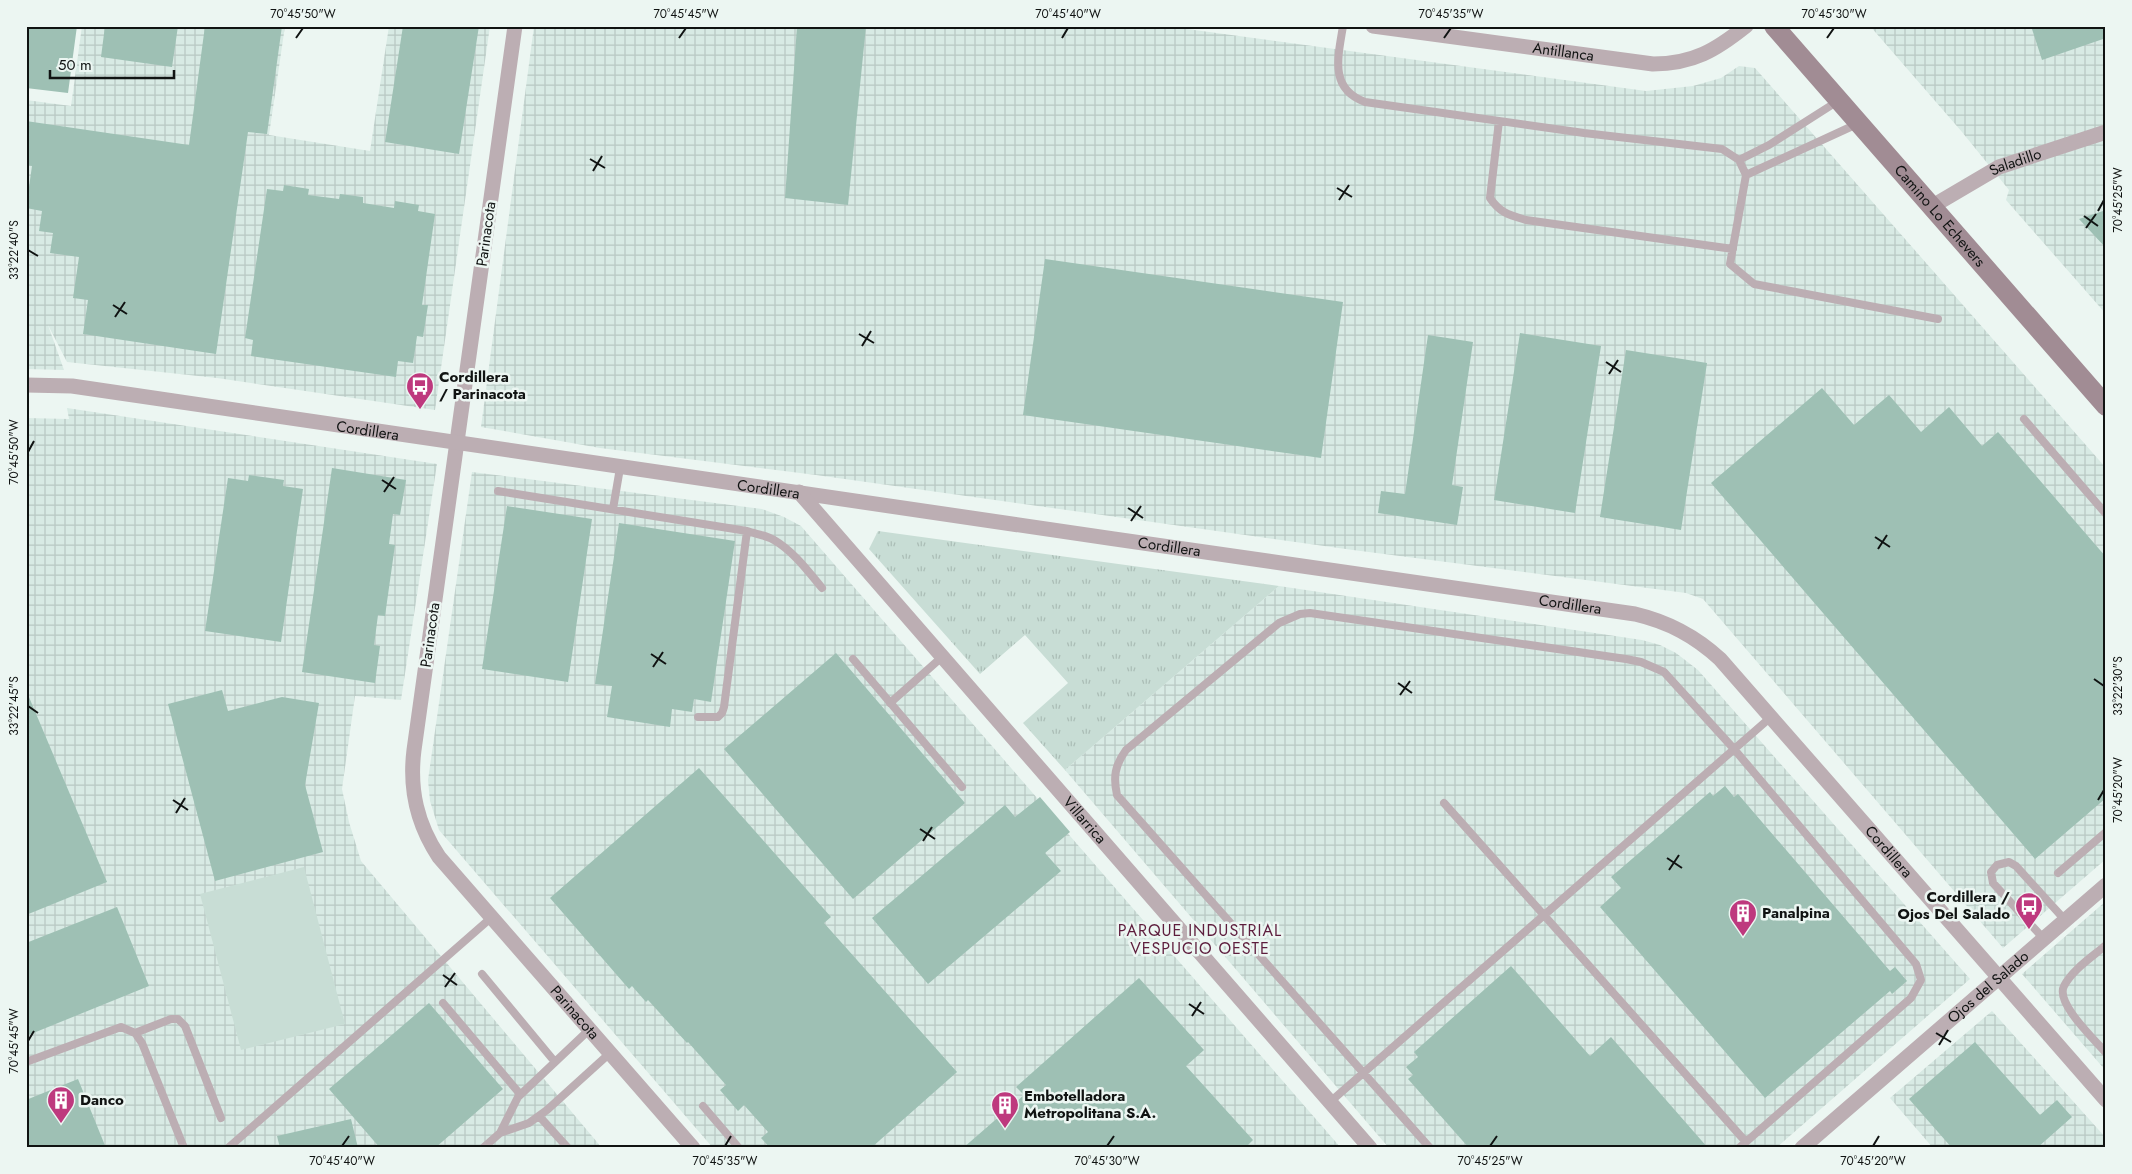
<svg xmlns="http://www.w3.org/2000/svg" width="2132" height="1174" font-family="Jost,sans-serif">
<defs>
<pattern id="industrial-grid" width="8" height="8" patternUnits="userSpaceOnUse" patternTransform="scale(1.25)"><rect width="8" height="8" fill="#d8eae4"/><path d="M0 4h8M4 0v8" fill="none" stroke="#b8c8c3"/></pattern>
<pattern id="grass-tufts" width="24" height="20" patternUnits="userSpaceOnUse" patternTransform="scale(1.25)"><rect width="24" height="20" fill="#c8ddd5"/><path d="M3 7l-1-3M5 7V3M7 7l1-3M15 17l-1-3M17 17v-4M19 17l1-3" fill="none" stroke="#abbdb6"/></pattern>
</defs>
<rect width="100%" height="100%" fill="#ecf6f2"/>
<!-- industrial -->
<path fill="url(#industrial-grid)" d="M 82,26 L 285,26 L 269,135 L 370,151 L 389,26 L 490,26 L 435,410 L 217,378 L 67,362 L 48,325 L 64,370 L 26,369 L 26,100 L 71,106 Z
M 534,26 L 1165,26 L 1646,91 L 1693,86 L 1721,78 L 1739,66 L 1755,68 L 2106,468 L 2106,859 L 2003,948 L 1703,599 L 1686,593 L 1353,550 L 816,475 L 600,448 L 481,427 Z
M 1870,26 L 2106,26 L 2106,314 L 2006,200 L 2009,190 L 1962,132 Z
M 67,408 L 437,464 L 401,700 L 355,696 L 342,789 L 349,822 L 361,861 L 602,1148 L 26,1148 L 26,418 L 69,419 Z
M 472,472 L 762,509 L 784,517 L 801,526 L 1341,1148 L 713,1148 L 439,830 L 430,801 L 428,780 Z
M 1279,586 L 1642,640 L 1660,645 L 1676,653 L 1698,670 L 1970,979 L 1776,1148 L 1389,1148 L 1065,770 Z
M 2106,901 L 2106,1071 L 2022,974 Z
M 1992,1011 L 2106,1138 L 2106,1148 L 1933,1148 L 1890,1098 Z"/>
<!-- grass -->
<path fill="url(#grass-tufts)" d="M 878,531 L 1279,586 L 1065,770 L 1023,723 L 1068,683 L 1025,635 L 980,674 L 869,549 Z"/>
<!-- pitch -->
<path fill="#c8ddd5" d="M 304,867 L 345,1024 L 241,1050 L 200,894 Z"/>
<!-- building -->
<path fill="#9ec0b4" d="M 26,26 L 77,26 L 68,93 L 26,88 Z
M 105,26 L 178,26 L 172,67 L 101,57 Z
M 205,26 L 282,26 L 267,134 L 248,132 L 216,354 L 83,334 L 88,300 L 73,298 L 79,257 L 50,253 L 53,233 L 39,231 L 42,211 L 26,208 L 32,166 L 26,165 L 26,121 L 189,145 Z
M 403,26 L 479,26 L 459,154 L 385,142 Z
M 797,26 L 866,26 L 848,205 L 785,198 Z
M 2031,26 L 2106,26 L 2106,38 L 2042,60 Z
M 284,185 L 309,189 L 308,195 L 339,199 L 340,194 L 363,197 L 363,203 L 394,208 L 395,201 L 419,205 L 418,211 L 435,214 L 422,305 L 428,305 L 423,337 L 417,336 L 413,363 L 398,361 L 396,377 L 251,356 L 253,340 L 245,338 L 267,189 L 283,191 Z
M 2106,210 L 2106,248 L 2079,219 Z
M 1045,259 L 1343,302 L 1321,458 L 1023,415 Z
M 1520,333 L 1601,346 L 1575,513 L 1494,500 Z
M 1428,335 L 1473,342 L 1452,485 L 1463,487 L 1457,525 L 1378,513 L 1381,491 L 1405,494 Z
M 1626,350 L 1707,363 L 1681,530 L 1600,517 Z
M 1822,388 L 1854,425 L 1889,395 L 1921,432 L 1949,407 L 1982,446 L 1998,432 L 2106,557 L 2106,798 L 2035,859 L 1711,483 Z
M 332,468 L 406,480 L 400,515 L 393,514 L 389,544 L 395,545 L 385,616 L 378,615 L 374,645 L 380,646 L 375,683 L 302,672 Z
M 249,475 L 284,480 L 283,486 L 303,489 L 281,642 L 205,631 L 228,478 L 248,481 Z
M 507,506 L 592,519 L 568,682 L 482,669 Z
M 619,523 L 735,541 L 711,702 L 694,699 L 692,712 L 672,709 L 670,727 L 607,717 L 612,686 L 595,684 Z
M 836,653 L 965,803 L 853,899 L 724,749 Z
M 26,690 L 107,882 L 26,915 Z
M 222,690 L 228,711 L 282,697 L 319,703 L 305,785 L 323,852 L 215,881 L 168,704 Z
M 699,768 L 831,917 L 824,923 L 957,1072 L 871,1148 L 770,1148 L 761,1138 L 768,1132 L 744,1105 L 738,1111 L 720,1090 L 726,1085 L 688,1042 L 687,1043 L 648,1000 L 646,1002 L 632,986 L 629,989 L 550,898 Z
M 1725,786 L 1734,797 L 1738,794 L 1890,971 L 1895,967 L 1907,981 L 1892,994 L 1890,991 L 1765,1098 L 1600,907 L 1621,888 L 1611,877 L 1710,792 L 1713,796 Z
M 1040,797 L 1070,832 L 1045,853 L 1061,871 L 928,984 L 872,918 L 1005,805 L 1015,817 Z
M 117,907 L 149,986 L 26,1036 L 26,943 Z
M 1511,966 L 1590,1056 L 1611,1037 L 1708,1148 L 1469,1148 L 1408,1079 L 1413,1075 L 1406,1067 L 1418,1057 L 1414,1052 Z
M 1139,978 L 1204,1050 L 1186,1066 L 1253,1140 L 1245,1148 L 963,1148 L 1024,1095 L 1016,1087 Z
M 429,1003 L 503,1089 L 435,1148 L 380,1148 L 329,1089 Z
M 1975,1042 L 2040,1115 L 2057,1100 L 2072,1117 L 2037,1148 L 1952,1148 L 1909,1099 Z
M 78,1079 L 106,1148 L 26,1148 L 26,1100 Z
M 351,1119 L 358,1148 L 280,1148 L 277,1136 Z"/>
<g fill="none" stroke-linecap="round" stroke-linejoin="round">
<!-- lane -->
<path stroke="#bcaeb3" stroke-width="8" d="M 1343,26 C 1338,57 1329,89 1365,102 L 1584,133 L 1722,149 L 1739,160 L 1746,175 L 1730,264 L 1754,284 L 1938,319
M 1499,121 L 1490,198 C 1500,213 1509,215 1526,220 L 1733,249
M 1739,160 L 1769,145 L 1838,101
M 1746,175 L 1857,124
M 2024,419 L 2106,514
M 498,491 L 747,531 C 755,534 766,535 774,540 C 793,551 808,571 822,588
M 613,509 L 620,468
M 853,659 L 962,787
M 890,703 L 942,657
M 698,717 L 718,717 L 722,713 L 724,707 L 747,531
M 1444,803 L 1746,1142
M 2058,873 L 2106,832
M 2044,939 L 1993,883 L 1991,872 L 1997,865 L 2009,862 L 2016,866 L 2065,920
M 2106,945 C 2092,957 2072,970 2064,986 C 2055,1003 2095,1040 2106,1053
M 482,974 L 555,1062
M 443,1003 L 520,1094
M 135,1033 L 171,1019 L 178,1019 L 185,1026 L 221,1118
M 26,1062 L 121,1027 L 135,1033 L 142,1043 L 184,1148
M 1330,1102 L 1771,717
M 703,1106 L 739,1148
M 539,1116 L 568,1148
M 500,1133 L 518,1097 L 590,1029
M 228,1148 L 492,917
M 483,1148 L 500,1133 L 529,1123 L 547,1110 L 610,1053
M 1430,1148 L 1117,795 C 1113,777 1115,765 1126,750 L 1279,623 L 1300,614 L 1310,613 L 1626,659 L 1641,662 L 1664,672 L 1734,749 L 1916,964 L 1921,980 L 1911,998 L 1739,1148"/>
<!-- street -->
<g stroke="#bcaeb3" stroke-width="15">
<path id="s1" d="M 515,26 L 414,750 C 409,790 417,824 439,857 L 693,1148"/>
<path id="s2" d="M 1373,26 L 1653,64 C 1693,64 1716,50 1746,26"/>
<path id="s3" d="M 1931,207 L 1999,167 L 2106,132"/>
<path id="s4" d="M 26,385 L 72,386 C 592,466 1114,538 1635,614 C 1669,622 1695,636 1720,659 L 2106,1100"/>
<path id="s5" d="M 799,492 L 1370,1148"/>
<path id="s6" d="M 1802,1148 L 2106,885"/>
</g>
<!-- secondary -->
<path stroke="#a18c94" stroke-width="20" id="s7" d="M 1774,26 L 2106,406"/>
</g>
<!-- ticks -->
<path fill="none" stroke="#101312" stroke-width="2" d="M 296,38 L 303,28M 679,38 L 686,28M 1062,38 L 1068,28M 1444,38 L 1451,28M 1827,38 L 1834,28M 590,159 L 605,168M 593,171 L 602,156M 1337,188 L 1352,197M 1339,200 L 1349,185M 2098,211 L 2104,200M 2084,216 L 2098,226M 2086,228 L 2096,214M 28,250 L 38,256M 113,305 L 127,314M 115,317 L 125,302M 859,334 L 874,343M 862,346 L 871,331M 1606,362 L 1621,372M 1609,374 L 1618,360M 28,452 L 34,441M 382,480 L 396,489M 384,492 L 394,477M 1128,508 L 1143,518M 1131,521 L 1141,506M 1875,537 L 1890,547M 1878,549 L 1887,535M 651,654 L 666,664M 653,667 L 663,652M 2094,679 L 2104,686M 1398,683 L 1412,693M 1400,695 L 1410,681M 28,706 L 38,713M 173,800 L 188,810M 2098,800 L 2104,790M 176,813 L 185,798M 920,829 L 935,839M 923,841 L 932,827M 1667,858 L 1682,868M 1669,870 L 1679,855M 443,975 L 457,985M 445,987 L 455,973M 1189,1004 L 1204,1014M 1192,1016 L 1201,1002M 1936,1033 L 1951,1042M 28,1041 L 34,1031M 1939,1045 L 1948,1030M 342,1146 L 349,1136M 725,1146 L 731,1136M 1107,1146 L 1114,1136M 1490,1146 L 1497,1136M 1873,1146 L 1879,1136"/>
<!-- icons -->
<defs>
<g id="bus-pin" transform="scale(1.4375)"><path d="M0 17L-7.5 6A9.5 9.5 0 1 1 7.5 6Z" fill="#be397e" stroke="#ecf6f2"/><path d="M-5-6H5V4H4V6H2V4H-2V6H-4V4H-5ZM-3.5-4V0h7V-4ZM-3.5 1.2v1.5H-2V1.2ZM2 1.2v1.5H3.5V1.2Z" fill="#fff"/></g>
<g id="building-pin" transform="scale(1.4375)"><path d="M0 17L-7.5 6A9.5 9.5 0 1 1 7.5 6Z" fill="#be397e" stroke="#ecf6f2"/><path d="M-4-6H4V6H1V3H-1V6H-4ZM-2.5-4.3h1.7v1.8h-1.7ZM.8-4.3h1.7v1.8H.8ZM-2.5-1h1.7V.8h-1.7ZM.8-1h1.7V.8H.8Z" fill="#fff"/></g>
</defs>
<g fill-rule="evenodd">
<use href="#bus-pin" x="420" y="386"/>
<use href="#bus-pin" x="2029" y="906"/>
<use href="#building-pin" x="1743" y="913"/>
<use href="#building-pin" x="61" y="1100"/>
<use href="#building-pin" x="1005" y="1105"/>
</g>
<g text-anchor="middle" stroke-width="5" stroke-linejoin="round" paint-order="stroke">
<!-- street labels -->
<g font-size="15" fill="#101312" stroke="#ecf6f2">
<text dy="5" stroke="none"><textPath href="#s2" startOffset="192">Antillanca</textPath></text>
<text dy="5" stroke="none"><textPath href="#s3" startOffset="96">Saladillo</textPath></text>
<text dy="5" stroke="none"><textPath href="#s7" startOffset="252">Camino Lo Echevers</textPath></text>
<text transform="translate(486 234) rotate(-82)" y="5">Parinacota</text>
<text dy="5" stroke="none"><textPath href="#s4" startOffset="345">Cordillera</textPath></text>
<text dy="5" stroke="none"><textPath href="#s4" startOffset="750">Cordillera</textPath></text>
<text dy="5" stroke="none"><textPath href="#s4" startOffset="1155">Cordillera</textPath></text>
<text dy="5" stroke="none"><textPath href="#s4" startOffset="1560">Cordillera</textPath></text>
<text transform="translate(430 635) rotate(-82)" y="5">Parinacota</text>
<text dy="5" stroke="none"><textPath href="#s5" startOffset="435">Villarrica</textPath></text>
<text dy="5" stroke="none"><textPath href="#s4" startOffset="1979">Cordillera</textPath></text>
<text dy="5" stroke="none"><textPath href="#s6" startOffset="246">Ojos del Salado</textPath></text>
<text dy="5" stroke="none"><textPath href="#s1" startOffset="1050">Parinacota</textPath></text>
</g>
<!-- poi labels -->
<g font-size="15" font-weight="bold" fill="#101312" stroke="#ecf6f2" text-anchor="start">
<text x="439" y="382">Cordillera<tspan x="439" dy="17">/ Parinacota</tspan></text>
<text x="2010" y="902" text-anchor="end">Cordillera /<tspan x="2010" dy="17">Ojos Del Salado</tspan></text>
<text x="1762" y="918">Panalpina</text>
<text x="1024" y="1101">Embotelladora<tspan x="1024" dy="17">Metropolitana S.A.</tspan></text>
<text x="80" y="1105">Danco</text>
</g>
<!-- neighbourhood labels -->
<g font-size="16" letter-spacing="1" fill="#5d1d3d" stroke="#ecf6f2">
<text x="1200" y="936">PARQUE INDUSTRIAL<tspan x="1200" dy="18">VESPUCIO OESTE</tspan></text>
</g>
</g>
<!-- border -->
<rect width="2132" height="1174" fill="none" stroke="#ecf6f2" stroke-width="55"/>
<!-- scale -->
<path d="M50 70v8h124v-8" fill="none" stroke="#101312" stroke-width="2.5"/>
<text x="58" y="70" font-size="15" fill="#101312" stroke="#ecf6f2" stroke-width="4" paint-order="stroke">50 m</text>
<rect x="28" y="28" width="2076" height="1118" fill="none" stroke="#101312" stroke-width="2"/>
<g font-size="12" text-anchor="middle" fill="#101312">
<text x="303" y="18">70°45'50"W</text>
<text x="686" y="18">70°45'45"W</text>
<text x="1068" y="18">70°45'40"W</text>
<text x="1451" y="18">70°45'35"W</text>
<text x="1834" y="18">70°45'30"W</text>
<text transform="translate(2118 200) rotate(-90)" y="4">70°45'25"W</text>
<text transform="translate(14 250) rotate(-90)" y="4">33°22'40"S</text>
<text transform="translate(14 452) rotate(-90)" y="4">70°45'50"W</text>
<text transform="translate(2118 686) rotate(-90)" y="4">33°22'30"S</text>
<text transform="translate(14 706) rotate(-90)" y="4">33°22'45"S</text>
<text transform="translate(2118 790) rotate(-90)" y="4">70°45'20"W</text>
<text transform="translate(14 1041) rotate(-90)" y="4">70°45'45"W</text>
<text x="342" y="1165">70°45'40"W</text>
<text x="725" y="1165">70°45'35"W</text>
<text x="1107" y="1165">70°45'30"W</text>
<text x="1490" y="1165">70°45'25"W</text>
<text x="1873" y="1165">70°45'20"W</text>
</g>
</svg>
